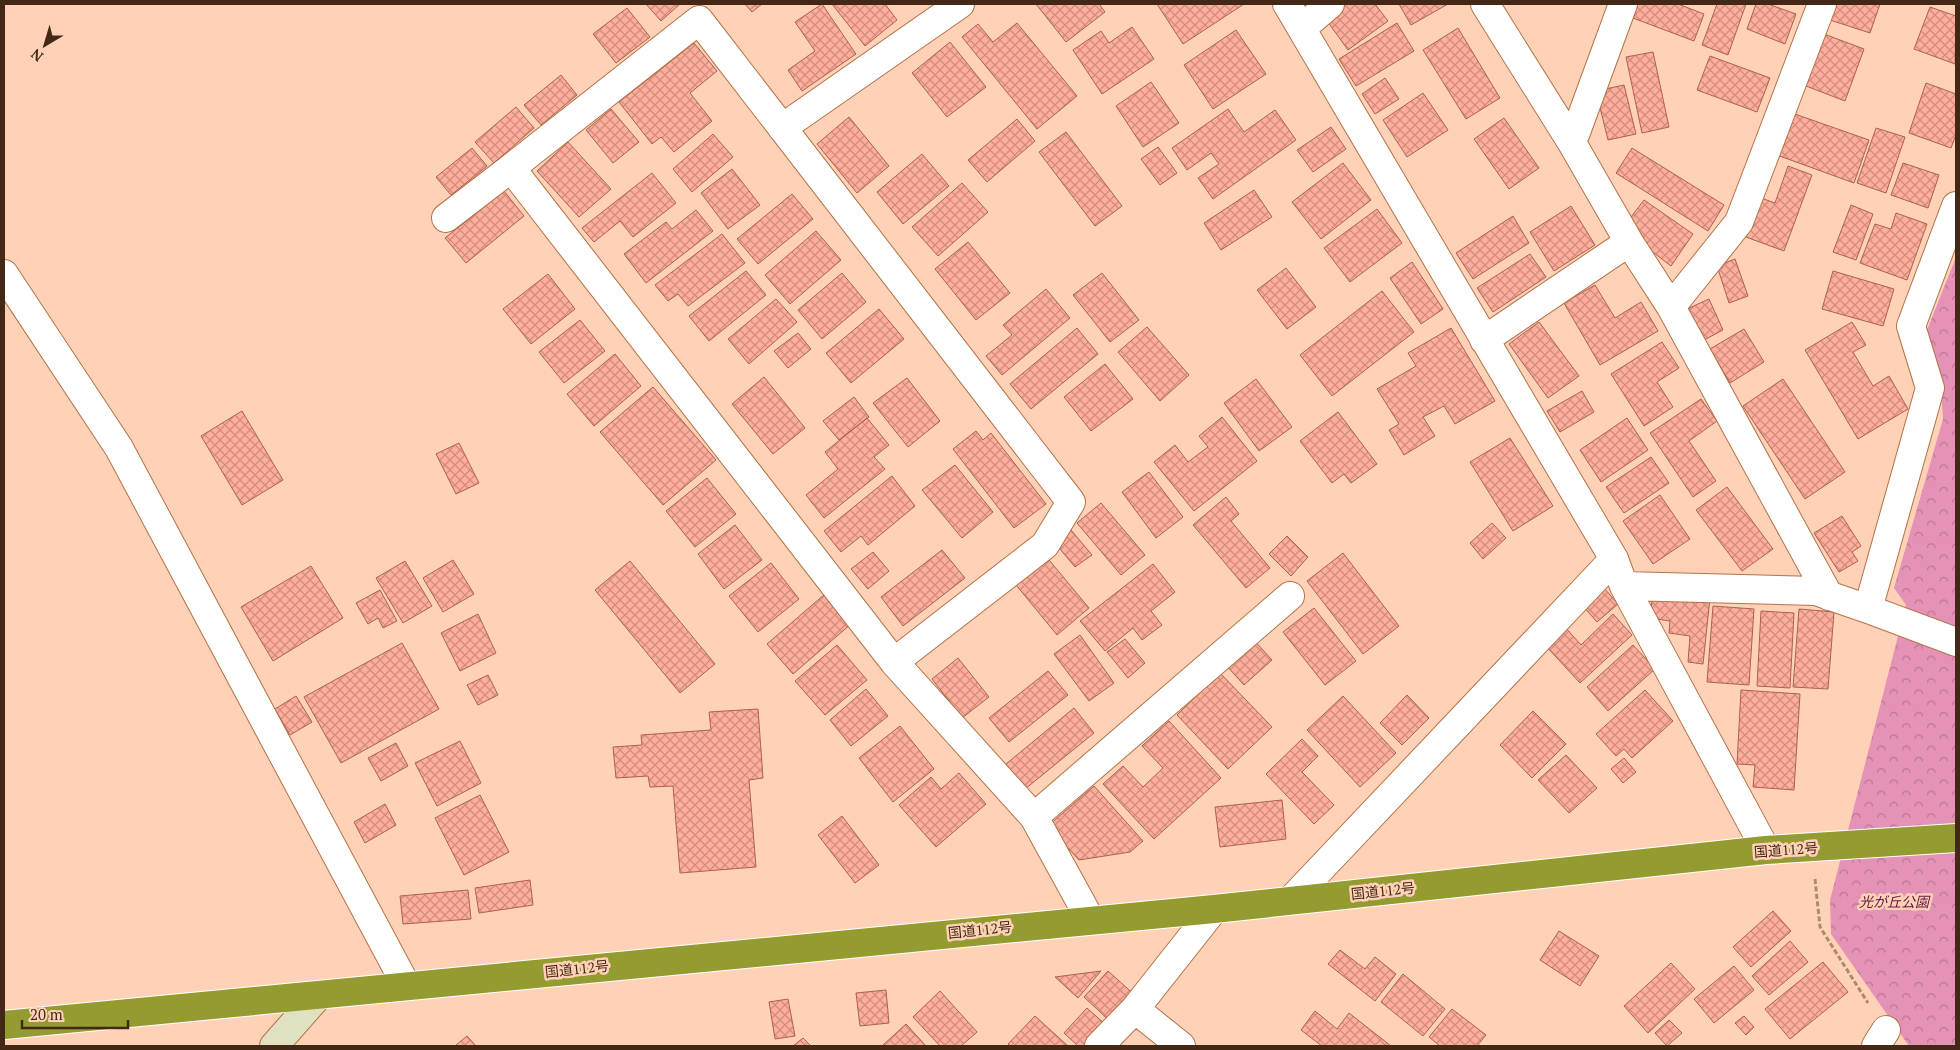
<svg xmlns="http://www.w3.org/2000/svg" width="1960" height="1050" font-family="'PT Serif','Noto Sans JP',serif">
<defs>
<pattern id="park-crowns" width="20" height="18" patternUnits="userSpaceOnUse" patternTransform="scale(1.25)"><rect width="20" height="18" fill="#e492b5"/><path d="M2 6a3 3 0 1 1 6 0M12 15a3 3 0 1 1 6 0" fill="none" stroke="#ba7792"/></pattern>
<pattern id="building-cross-hatch" width="8" height="8" patternUnits="userSpaceOnUse" patternTransform="scale(1.25)"><rect width="8" height="8" fill="#ffad9c"/><path d="M0 0l8 8M0 8l8-8" fill="none" stroke="#d08d7e"/></pattern>
</defs>
<rect width="100%" height="100%" fill="#ffd2b8"/>
<!-- park -->
<path fill="url(#park-crowns)" d="M 1956,257 L 1956,1046 L 1909,1046 L 1831,934 L 1830,900 L 1906,605 L 1894,588 L 1943,419 L 1940,374 L 1927,330 Z"/>
<!-- building -->
<path fill="url(#building-cross-hatch)" stroke="#ad6050" d="M 646,4 L 680,4 L 661,21 Z
M 745,4 L 762,4 L 752,12 Z
M 822,4 L 856,54 L 802,91 L 788,70 L 815,51 L 795,22 Z
M 832,4 L 885,4 L 897,20 L 865,46 Z
M 1036,4 L 1099,4 L 1105,12 L 1066,42 Z
M 1157,4 L 1244,4 L 1183,44 Z
M 1345,4 L 1375,4 L 1388,21 L 1348,50 L 1325,18 Z
M 1399,4 L 1448,4 L 1411,25 Z
M 1638,4 L 1678,4 L 1704,14 L 1694,41 L 1633,18 Z
M 1717,4 L 1746,4 L 1728,55 L 1702,45 Z
M 1756,4 L 1768,4 L 1796,14 L 1785,44 L 1747,29 Z
M 1836,4 L 1880,4 L 1870,33 L 1830,20 Z
M 1930,7 L 1956,16 L 1955,64 L 1914,49 Z
M 627,8 L 650,37 L 616,63 L 593,34 Z
M 1017,23 L 1077,96 L 1037,129 L 962,37 L 978,24 L 993,42 Z
M 1397,23 L 1414,51 L 1356,86 L 1339,59 Z
M 1132,27 L 1154,59 L 1102,94 L 1073,50 L 1101,31 L 1109,43 Z
M 1458,28 L 1500,98 L 1466,119 L 1423,50 Z
M 1236,30 L 1266,74 L 1213,109 L 1184,65 Z
M 1824,34 L 1864,49 L 1845,101 L 1806,86 Z
M 950,42 L 986,87 L 947,117 L 912,73 Z
M 694,43 L 717,71 L 690,93 L 712,121 L 674,152 L 661,137 L 652,144 L 619,102 Z
M 1653,52 L 1669,127 L 1642,133 L 1626,57 Z
M 1710,56 L 1770,78 L 1757,112 L 1697,90 Z
M 561,75 L 577,95 L 541,125 L 524,105 Z
M 1385,78 L 1399,99 L 1375,114 L 1362,94 Z
M 1151,82 L 1179,123 L 1143,147 L 1116,106 Z
M 1926,83 L 1956,94 L 1956,135 L 1951,148 L 1909,133 Z
M 1624,85 L 1636,134 L 1608,140 L 1596,91 Z
M 1423,93 L 1448,130 L 1407,157 L 1383,120 Z
M 516,107 L 534,128 L 494,163 L 475,142 Z
M 611,109 L 639,142 L 613,163 L 586,130 Z
M 1228,109 L 1244,132 L 1275,110 L 1296,140 L 1213,199 L 1198,178 L 1219,164 L 1211,153 L 1187,170 L 1172,148 Z
M 1789,112 L 1869,140 L 1854,183 L 1774,154 Z
M 849,117 L 889,166 L 857,193 L 817,144 Z
M 1504,118 L 1539,168 L 1509,189 L 1474,139 Z
M 1017,119 L 1035,141 L 987,182 L 968,160 Z
M 1331,127 L 1346,149 L 1313,172 L 1297,150 Z
M 1876,128 L 1905,137 L 1886,193 L 1857,183 Z
M 1066,132 L 1122,206 L 1095,226 L 1039,152 Z
M 713,134 L 733,157 L 692,192 L 673,169 Z
M 568,142 L 611,189 L 579,217 L 537,171 Z
M 1158,147 L 1177,173 L 1160,185 L 1141,159 Z
M 472,148 L 487,166 L 451,195 L 436,177 Z
M 1632,148 L 1724,205 L 1708,231 L 1616,173 Z
M 922,154 L 949,186 L 903,224 L 877,192 Z
M 1343,163 L 1371,200 L 1321,239 L 1292,202 Z
M 1903,163 L 1939,175 L 1928,208 L 1891,195 Z
M 1788,166 L 1812,175 L 1784,251 L 1746,237 L 1761,198 L 1775,203 Z
M 732,169 L 760,205 L 728,229 L 701,193 Z
M 652,173 L 676,203 L 633,237 L 620,221 L 594,242 L 582,228 Z
M 962,183 L 988,212 L 938,256 L 912,227 Z
M 1254,190 L 1272,217 L 1221,250 L 1204,223 Z
M 504,191 L 524,216 L 466,263 L 445,238 Z
M 792,194 L 813,219 L 758,264 L 737,239 Z
M 1644,200 L 1693,234 L 1671,266 L 1649,249 L 1631,217 Z
M 1851,205 L 1873,214 L 1856,260 L 1833,252 Z
M 1571,206 L 1595,245 L 1554,271 L 1530,232 Z
M 1377,209 L 1402,243 L 1350,282 L 1324,248 Z
M 696,210 L 713,231 L 646,283 L 624,254 L 666,222 L 672,229 Z
M 1896,213 L 1927,224 L 1907,280 L 1860,263 L 1875,224 L 1891,229 Z
M 1513,216 L 1529,243 L 1473,279 L 1456,253 Z
M 816,231 L 841,260 L 790,304 L 765,275 Z
M 722,234 L 745,263 L 688,306 L 678,294 L 668,301 L 655,285 Z
M 968,242 L 1010,293 L 976,320 L 935,269 Z
M 1530,254 L 1546,277 L 1493,312 L 1477,288 Z
M 1735,259 L 1748,296 L 1729,303 L 1717,266 Z
M 1412,262 L 1443,309 L 1421,324 L 1390,278 Z
M 1286,268 L 1316,307 L 1287,329 L 1257,290 Z
M 746,271 L 766,295 L 709,341 L 689,316 Z
M 1833,271 L 1894,289 L 1883,326 L 1822,309 Z
M 842,273 L 866,302 L 822,339 L 798,310 Z
M 1102,273 L 1139,320 L 1110,342 L 1073,295 Z
M 548,274 L 575,309 L 531,344 L 503,309 Z
M 1595,285 L 1615,318 L 1641,302 L 1658,331 L 1600,365 L 1564,303 Z
M 1046,289 L 1070,318 L 1002,375 L 986,356 L 1012,335 L 1003,325 Z
M 1382,291 L 1414,332 L 1332,396 L 1300,355 Z
M 776,299 L 797,322 L 749,364 L 728,339 Z
M 1709,299 L 1723,330 L 1702,341 L 1687,309 Z
M 879,309 L 904,339 L 851,383 L 826,353 Z
M 580,320 L 605,351 L 564,383 L 539,352 Z
M 1539,322 L 1579,376 L 1548,398 L 1509,344 Z
M 1852,322 L 1866,345 L 1853,352 L 1873,386 L 1889,376 L 1908,409 L 1858,439 L 1805,350 Z
M 1147,327 L 1189,375 L 1160,401 L 1118,352 Z
M 1077,328 L 1098,354 L 1031,409 L 1010,384 Z
M 1451,328 L 1495,401 L 1455,424 L 1444,406 L 1423,417 L 1435,436 L 1404,455 L 1389,430 L 1399,424 L 1377,389 L 1416,366 L 1408,353 Z
M 1744,329 L 1764,362 L 1730,383 L 1710,349 Z
M 798,333 L 811,349 L 788,368 L 774,351 Z
M 1662,342 L 1679,368 L 1657,382 L 1673,407 L 1644,426 L 1611,374 Z
M 615,354 L 641,386 L 594,426 L 567,394 Z
M 1105,364 L 1133,399 L 1091,431 L 1064,397 Z
M 764,377 L 805,428 L 773,454 L 732,404 Z
M 907,378 L 940,421 L 908,447 L 873,403 Z
M 1256,379 L 1292,427 L 1259,451 L 1224,403 Z
M 1783,379 L 1845,472 L 1805,499 L 1743,406 Z
M 653,387 L 716,460 L 663,505 L 600,432 Z
M 1582,391 L 1594,412 L 1560,432 L 1547,411 Z
M 854,397 L 869,417 L 839,440 L 823,421 Z
M 1701,399 L 1717,421 L 1689,441 L 1716,481 L 1693,497 L 1650,433 Z
M 242,411 L 283,480 L 242,505 L 201,436 Z
M 1338,412 L 1377,464 L 1351,483 L 1344,474 L 1332,483 L 1300,441 Z
M 1222,417 L 1257,461 L 1194,511 L 1154,462 L 1175,445 L 1188,462 L 1208,447 L 1199,436 Z
M 867,418 L 889,445 L 874,457 L 885,469 L 824,518 L 806,495 L 838,469 L 825,452 Z
M 1627,418 L 1648,450 L 1601,482 L 1580,450 Z
M 976,431 L 983,440 L 991,433 L 1046,504 L 1014,528 L 953,449 Z
M 1510,438 L 1553,506 L 1513,531 L 1470,462 Z
M 459,443 L 479,483 L 456,494 L 436,454 Z
M 1651,457 L 1669,483 L 1624,513 L 1606,487 Z
M 955,465 L 993,512 L 962,538 L 922,490 Z
M 1149,472 L 1183,517 L 1156,538 L 1122,492 Z
M 892,476 L 915,506 L 868,545 L 861,536 L 841,552 L 824,531 Z
M 707,478 L 736,514 L 695,547 L 666,511 Z
M 1727,487 L 1773,549 L 1742,571 L 1696,510 Z
M 1660,495 L 1690,539 L 1653,564 L 1623,521 Z
M 1226,497 L 1239,514 L 1231,521 L 1270,568 L 1246,588 L 1193,525 Z
M 1101,503 L 1145,555 L 1121,575 L 1077,523 Z
M 1842,516 L 1861,546 L 1852,552 L 1858,561 L 1839,572 L 1814,533 Z
M 1492,523 L 1506,538 L 1483,559 L 1470,543 Z
M 735,525 L 762,560 L 724,589 L 698,554 Z
M 1071,530 L 1092,555 L 1075,567 L 1055,543 Z
M 1287,536 L 1308,557 L 1291,576 L 1269,554 Z
M 942,550 L 965,578 L 903,626 L 881,597 Z
M 873,552 L 889,571 L 868,589 L 851,569 Z
M 1343,553 L 1399,626 L 1363,654 L 1307,581 Z
M 1044,554 L 1089,608 L 1057,635 L 1012,580 Z
M 453,560 L 474,594 L 443,612 L 423,578 Z
M 405,561 L 432,606 L 403,623 L 376,578 Z
M 630,561 L 715,664 L 680,693 L 595,590 Z
M 771,563 L 799,599 L 758,632 L 729,596 Z
M 1153,564 L 1175,592 L 1151,611 L 1162,625 L 1142,640 L 1133,628 L 1105,651 L 1080,621 Z
M 311,566 L 343,618 L 273,661 L 241,607 Z
M 1604,588 L 1618,604 L 1597,622 L 1583,606 Z
M 380,590 L 397,621 L 383,628 L 378,618 L 368,624 L 356,603 Z
M 1653,592 L 1710,598 L 1703,664 L 1688,662 L 1690,636 L 1669,633 L 1670,621 L 1650,618 Z
M 825,594 L 851,624 L 793,674 L 767,644 Z
M 1713,606 L 1754,609 L 1749,685 L 1707,682 Z
M 1314,608 L 1356,661 L 1325,685 L 1283,632 Z
M 1799,609 L 1834,612 L 1828,689 L 1793,687 Z
M 1761,611 L 1794,613 L 1790,688 L 1757,686 Z
M 478,614 L 496,653 L 460,671 L 441,633 Z
M 1613,614 L 1632,635 L 1580,683 L 1545,645 L 1565,627 L 1581,645 Z
M 1080,635 L 1114,683 L 1089,701 L 1054,654 Z
M 1125,639 L 1145,663 L 1128,678 L 1107,652 Z
M 1253,639 L 1272,660 L 1244,685 L 1225,664 Z
M 402,643 L 439,709 L 341,763 L 304,697 Z
M 837,645 L 867,680 L 825,715 L 795,681 Z
M 1633,645 L 1655,669 L 1608,711 L 1587,687 Z
M 958,658 L 989,697 L 962,718 L 932,679 Z
M 1048,671 L 1068,695 L 1009,742 L 989,718 Z
M 1220,673 L 1272,727 L 1228,769 L 1177,715 Z
M 488,675 L 498,695 L 478,705 L 467,685 Z
M 866,689 L 888,716 L 851,746 L 830,720 Z
M 1645,690 L 1673,721 L 1632,758 L 1624,749 L 1616,756 L 1596,734 Z
M 1741,690 L 1800,694 L 1794,790 L 1753,787 L 1755,765 L 1737,764 Z
M 1407,695 L 1429,718 L 1402,745 L 1380,723 Z
M 296,696 L 312,722 L 290,735 L 275,709 Z
M 1343,696 L 1396,753 L 1360,787 L 1307,730 Z
M 1074,708 L 1094,733 L 1025,789 L 1006,764 Z
M 758,709 L 763,778 L 749,780 L 756,867 L 680,873 L 673,786 L 650,787 L 648,776 L 616,778 L 613,747 L 642,745 L 641,735 L 711,730 L 709,712 Z
M 1533,711 L 1566,744 L 1532,778 L 1500,745 Z
M 1169,721 L 1221,778 L 1154,839 L 1103,784 L 1123,766 L 1143,787 L 1163,768 L 1142,746 Z
M 900,726 L 934,769 L 893,802 L 859,758 Z
M 1302,739 L 1318,756 L 1302,772 L 1334,805 L 1314,824 L 1266,774 Z
M 460,741 L 481,783 L 437,806 L 415,763 Z
M 396,743 L 408,766 L 381,781 L 368,758 Z
M 1566,755 L 1597,788 L 1569,813 L 1538,780 Z
M 1624,758 L 1636,772 L 1623,783 L 1611,769 Z
M 959,773 L 986,804 L 936,847 L 899,805 L 931,777 L 941,789 Z
M 1094,786 L 1143,841 L 1130,852 L 1079,860 L 1048,826 Z
M 480,795 L 509,852 L 464,875 L 435,818 Z
M 1282,800 L 1286,839 L 1220,847 L 1215,807 Z
M 385,804 L 396,825 L 365,843 L 354,822 Z
M 842,816 L 879,865 L 855,883 L 818,835 Z
M 530,880 L 533,905 L 479,913 L 475,888 Z
M 468,890 L 471,919 L 403,924 L 400,896 Z
M 1773,911 L 1791,931 L 1751,967 L 1733,947 Z
M 1559,931 L 1599,956 L 1580,986 L 1540,960 Z
M 1790,941 L 1808,962 L 1769,995 L 1752,976 Z
M 1340,950 L 1365,969 L 1375,957 L 1396,974 L 1375,1001 L 1328,964 Z
M 1823,962 L 1848,992 L 1790,1039 L 1765,1009 Z
M 1671,963 L 1695,989 L 1648,1033 L 1624,1006 Z
M 1734,966 L 1754,990 L 1714,1023 L 1694,999 Z
M 1101,971 L 1078,998 L 1055,977 Z
M 1108,971 L 1137,997 L 1113,1024 L 1084,997 Z
M 1403,974 L 1445,1009 L 1423,1036 L 1381,1002 Z
M 886,990 L 889,1023 L 860,1026 L 856,993 Z
M 940,991 L 977,1032 L 961,1046 L 940,1046 L 913,1017 Z
M 788,999 L 795,1036 L 775,1039 L 769,1002 Z
M 1087,1008 L 1107,1026 L 1088,1046 L 1078,1046 L 1064,1033 Z
M 1452,1009 L 1486,1035 L 1477,1046 L 1440,1046 L 1429,1037 Z
M 1315,1011 L 1337,1029 L 1349,1013 L 1391,1046 L 1322,1046 L 1301,1030 Z
M 1035,1016 L 1068,1046 L 1011,1046 L 1008,1044 Z
M 1744,1016 L 1754,1027 L 1746,1035 L 1735,1023 Z
M 1669,1020 L 1682,1033 L 1667,1046 L 1655,1033 Z
M 906,1024 L 926,1046 L 882,1046 Z
M 467,1036 L 476,1046 L 455,1046 Z
M 803,1038 L 811,1046 L 793,1046 Z"/>
<g fill="none" stroke-linecap="round" stroke-linejoin="round">
<!-- street casing -->
<g stroke="#b47246" stroke-width="30">
<path id="street" d="M 1287,4 L 1614,559 L 1624,586 L 1766,850
M 1485,4 L 1572,143
M 1623,4 L 1572,143 L 1629,242 L 1671,307 L 1829,596
M 1302,28 L 1330,4
M 782,128 L 960,4
M 511,168 L 699,20 L 1071,502 L 1045,545 L 894,662
M 1956,206 L 1911,326 L 1930,388 L 1868,609 L 1956,642
M 446,218 L 511,168 L 894,662 L 1034,817 L 1090,919
M 4,274 L 119,448 L 406,985
M 1671,307 L 1739,222 L 1822,4
M 1484,340 L 1629,242
M 1624,586 L 1816,591 L 1868,609
M 1034,817 L 1290,596
M 1291,900 L 1614,559
M 1135,1009 L 1181,1046
M 1099,1046 L 1135,1009 L 1214,909
M 1876,1046 L 1886,1030"/>
</g>
<!-- secondary casing -->
<g stroke="#b47246" stroke-width="30">
<path id="secondary" d="M 274,1046 L 318,996"/>
</g>
<!-- highway casing -->
<g stroke="#fff" stroke-width="30">
<path id="highway" d="M 4,1025 L 1214,909 L 1766,850 L 1956,838"/>
</g>
<!-- path -->
<path stroke="#ae8871" stroke-width="3" stroke-dasharray="5 2.5" stroke-linecap="butt" d="M 1815,879 L 1820,927 L 1868,1003"/>
<!-- street -->
<use href="#street" stroke="#fff" stroke-width="28"/>
<!-- secondary -->
<use href="#secondary" stroke="#dfe1c1" stroke-width="28"/>
<!-- highway -->
<use href="#highway" stroke="#949b30" stroke-width="28"/>
</g>
<g text-anchor="middle" stroke-width="5" stroke-linejoin="round" paint-order="stroke">
<!-- street labels -->
<g font-size="14" fill="#432815" stroke="#ffd2b8">
<text transform="translate(1786 850) rotate(-4)" y="5">国道112号</text>
<text transform="translate(1383 891) rotate(-6)" y="5">国道112号</text>
<text transform="translate(980 930) rotate(-6)" y="5">国道112号</text>
<text transform="translate(577 969) rotate(-6)" y="5">国道112号</text>
</g>
<!-- park labels -->
<g font-size="14" font-style="italic" fill="#63153e" stroke="#ffd2b8">
<text x="1894" y="907">光が丘公園</text>
</g>
</g>
<!-- border -->
<rect width="1960" height="1050" fill="none" stroke="#432815" stroke-width="10"/>
<!-- north arrow -->
<g transform="translate(45 45) rotate(218)" stroke="#ffd2b8" stroke-width="4" paint-order="stroke">
<path d="M0-4L9 19L0 12L-9 19Z" fill="#432815"/>
<text y="-8" font-size="14" font-weight="bold" text-anchor="middle" fill="#432815">N</text>
</g>
<!-- scale -->
<path d="M22 1020v8h106v-8" fill="none" stroke="#432815" stroke-width="2.5"/>
<text x="30" y="1020" font-size="15" fill="#432815" stroke="#ffd2b8" stroke-width="4" paint-order="stroke">20 m</text>
</svg>
